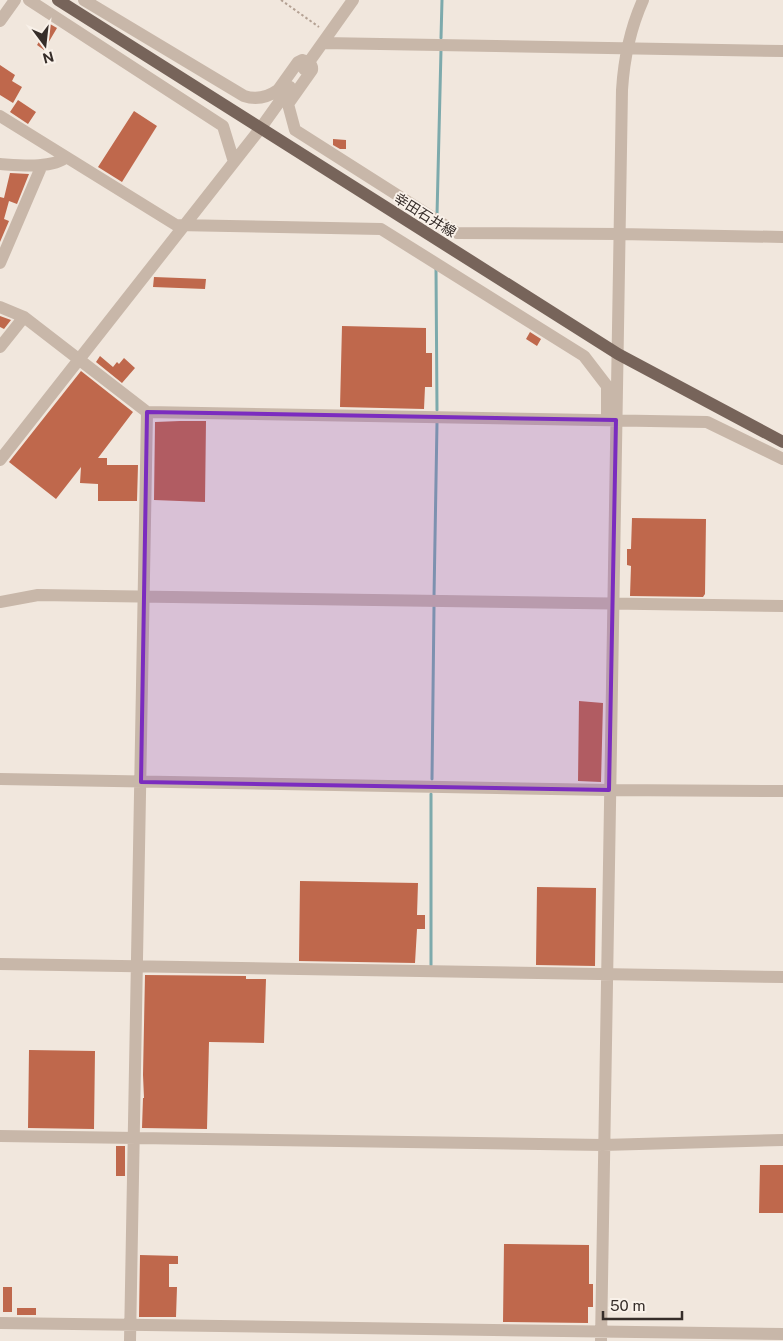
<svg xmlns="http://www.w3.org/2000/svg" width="783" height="1341" font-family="'Public Sans','Noto Sans JP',sans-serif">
<rect width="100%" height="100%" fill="#f1e7dd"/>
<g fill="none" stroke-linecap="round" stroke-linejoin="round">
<!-- stream -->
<path stroke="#7daaac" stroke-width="3" d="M 441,38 L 442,0
M 437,215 L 441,50
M 436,268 L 437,410
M 434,597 L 437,423
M 432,779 L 434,607
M 431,794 L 431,965"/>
</g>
<!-- building -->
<path fill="#bf684c" d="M 50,24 L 57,28 L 44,50 L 37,45 Z
M 0,65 L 15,75 L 12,81 L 22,87 L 13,103 L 0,95 Z
M 18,100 L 36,112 L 28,124 L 10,112 Z
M 134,111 L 157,126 L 122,182 L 98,167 Z
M 333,139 L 346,140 L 346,149 L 340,149 L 333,145 Z
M 10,173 L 29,174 L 17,204 L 9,201 L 4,219 L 9,221 L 0,242 L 0,197 L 4,198 Z
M 154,277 L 206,279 L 205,289 L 153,287 Z
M 0,316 L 11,320 L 4,329 L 0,327 Z
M 342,326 L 426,328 L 426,353 L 432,353 L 432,387 L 425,387 L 424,409 L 340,407 Z
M 530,332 L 541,339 L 537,346 L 526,339 Z
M 100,356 L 113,367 L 117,362 L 119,364 L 124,358 L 135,368 L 122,383 L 96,362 Z
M 81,371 L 133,412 L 98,458 L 107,458 L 107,465 L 138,465 L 137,501 L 98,501 L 98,484 L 80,483 L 81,467 L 56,499 L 9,462 Z
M 180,421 L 206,421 L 205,502 L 154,500 L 155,422 Z
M 632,518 L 706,519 L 705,594 L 703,597 L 630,596 L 631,566 L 627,565 L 627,549 L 631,549 Z
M 579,701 L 603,703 L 601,782 L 578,781 Z
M 300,881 L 418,883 L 417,915 L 425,915 L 425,929 L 417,929 L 415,963 L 299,961 Z
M 537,887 L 596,888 L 595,966 L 536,965 Z
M 145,975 L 246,976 L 246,979 L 266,979 L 264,1043 L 209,1042 L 207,1129 L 142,1128 L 143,1098 L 144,1098 L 143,1075 Z
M 29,1050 L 95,1051 L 94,1129 L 28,1128 Z
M 116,1146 L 125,1146 L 125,1176 L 116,1176 Z
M 760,1165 L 783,1165 L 783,1213 L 759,1213 Z
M 504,1244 L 589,1245 L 589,1284 L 593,1284 L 593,1307 L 588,1307 L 588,1323 L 503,1322 Z
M 140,1255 L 178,1256 L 178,1264 L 169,1264 L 169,1287 L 177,1287 L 176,1317 L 139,1317 Z
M 3,1287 L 12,1287 L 12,1312 L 3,1312 Z
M 17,1308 L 36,1308 L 36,1315 L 17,1315 Z"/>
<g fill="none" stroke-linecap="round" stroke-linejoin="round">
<!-- path -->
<path stroke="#b4a193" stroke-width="2" stroke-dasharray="2.5 2.5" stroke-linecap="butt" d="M 281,0 L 319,27"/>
<!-- minor -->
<path stroke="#c8b7a9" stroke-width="12" d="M 29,0 L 223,126 L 234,162
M 84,0 L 244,96 C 256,100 268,97 278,90 L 298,62 L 302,60 C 307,61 313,64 312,70 L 288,104 L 295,130 L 457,233 L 619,234 L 783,237
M 0,21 L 15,0
M 323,43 L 783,51
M 304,69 L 353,0
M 0,116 L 176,225 L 381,229 L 584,356 L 607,386 L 607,420
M 0,164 C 17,165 53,169 66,157
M 0,263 L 42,165
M 0,307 L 24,317 L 147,412 L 707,422 L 783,459
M 0,347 L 24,317
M 0,460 L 260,129 L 290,87
M 0,602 L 38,595 L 783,606
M 0,779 L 609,790 L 783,791
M 0,964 L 783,977
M 0,1136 L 603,1145 L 783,1140
M 0,1323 L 783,1334
M 130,1341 L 147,412
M 601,1341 L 622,90 C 624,58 630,29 643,0"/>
<!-- major -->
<path stroke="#77645a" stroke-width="12" d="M 58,0 L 618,354 L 783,442"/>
</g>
<!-- marked area -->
<path fill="#7b2cbf" fill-opacity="0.2" stroke="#7b2cbf" stroke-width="4" stroke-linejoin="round" d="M 147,412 L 616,420 L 609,790 L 141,782 Z"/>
<g text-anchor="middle" stroke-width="4" stroke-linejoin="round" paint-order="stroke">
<!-- street labels -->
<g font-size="14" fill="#362d29" stroke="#f9f1e9">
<text transform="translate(425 215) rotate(32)" y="5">幸田石井線</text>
</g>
</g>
<!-- north arrow -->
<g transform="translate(45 45) rotate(165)" stroke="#f9f1e9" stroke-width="4" paint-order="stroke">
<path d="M0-4L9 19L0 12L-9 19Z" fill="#362d29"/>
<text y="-8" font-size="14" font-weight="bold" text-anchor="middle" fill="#362d29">N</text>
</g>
<!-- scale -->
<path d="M603 1311v8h79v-8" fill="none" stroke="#362d29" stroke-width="2.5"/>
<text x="610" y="1311" font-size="15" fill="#362d29" stroke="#f9f1e9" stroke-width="4" paint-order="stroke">50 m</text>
</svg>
